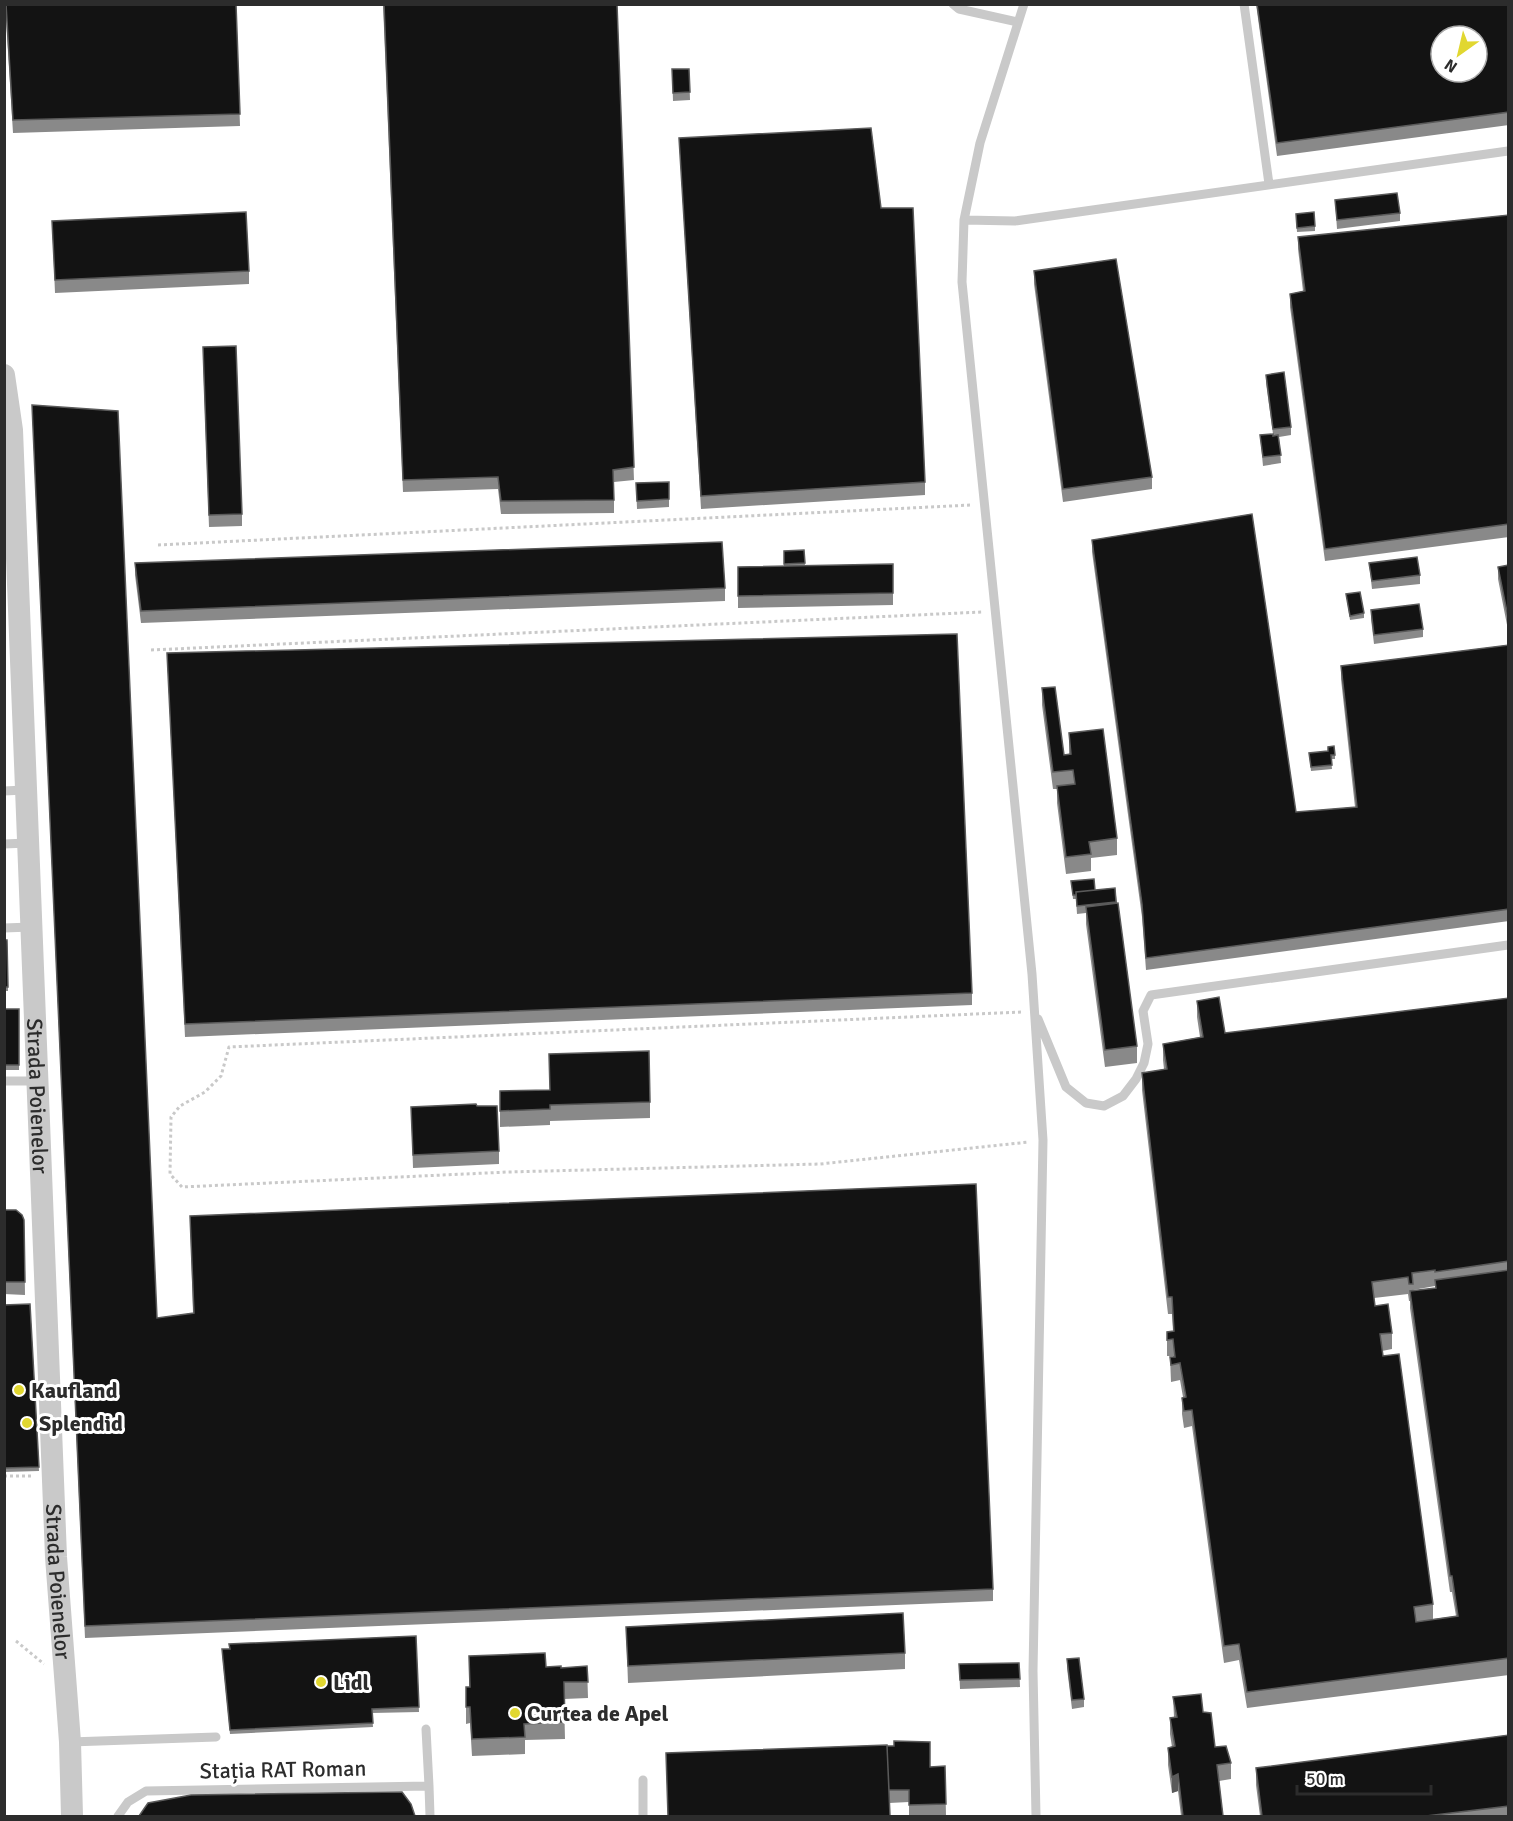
<svg xmlns="http://www.w3.org/2000/svg" width="1513" height="1821" font-family="Signika,sans-serif">
<rect width="100%" height="100%" fill="#fff"/>
<g fill="none" stroke-linecap="round" stroke-linejoin="round">
<!-- path -->
<path stroke="#c9c9c9" stroke-width="3" stroke-dasharray="3 3" stroke-linecap="butt" d="M 158,545 L 971,505
M 151,650 L 982,612
M 1021,1012 L 229,1047 L 221,1076 L 205,1092 L 180,1106 L 171,1117 L 170,1174 L 182,1187 L 508,1172 L 820,1164 L 1029,1142
M 4,1476 L 34,1476
M 16,1641 L 44,1664"/>
<!-- service -->
<path stroke="#c9c9c9" stroke-width="9" d="M 953,4 L 959,9 L 1018,22
M 1024,4 L 980,143 L 964,220 L 962,282 L 1032,974 L 1043,1140 L 1033,1671 L 1036,1816
M 1244,4 L 1269,184
M 964,220 L 1015,221 L 1508,151
M 4,791 L 24,790
M 4,844 L 27,843
M 4,928 L 31,927
M 1038,1019 L 1066,1087 L 1086,1103 L 1104,1106 L 1123,1096 L 1136,1079 L 1144,1063 L 1148,1044 L 1143,1011 L 1151,995 L 1508,945
M 4,1081 L 37,1081
M 426,1729 L 429,1786
M 70,1742 L 216,1737
M 643,1780 L 643,1816
M 118,1816 L 128,1802 L 146,1791 L 429,1786 L 430,1816"/>
<!-- tertiary -->
<path stroke="#c9c9c9" stroke-width="22" id="s1" d="M 4,375 L 12,430 L 56,1557 L 70,1742 L 72,1816"/>
</g>
<!-- wall -->
<path fill="#898989" fill-rule="evenodd" d="M 5,4 L 236,4 L 240,126 L 13,133 Z
M 383,4 L 617,4 L 634,480 L 614,482 L 614,513 L 501,514 L 498,489 L 403,492 Z
M 1256,4 L 1509,4 L 1509,125 L 1277,156 Z
M 672,69 L 689,69 L 690,100 L 673,101 Z
M 679,138 L 881,208 L 925,482 L 925,495 L 701,509 Z
M 1335,200 L 1400,213 L 1400,221 L 1337,229 Z
M 1509,215 L 1509,537 L 1325,561 L 1290,307 L 1290,294 L 1303,291 L 1298,249 L 1298,237 Z
M 1296,218 L 1315,226 L 1315,231 L 1297,232 Z
M 52,221 L 249,271 L 249,284 L 55,293 Z
M 1034,271 L 1152,477 L 1152,489 L 1063,502 L 1034,284 Z
M 203,359 L 242,514 L 242,526 L 209,527 Z
M 1266,375 L 1291,427 L 1291,435 L 1279,437 L 1281,463 L 1263,466 L 1260,435 L 1273,434 L 1266,383 Z
M 32,405 L 157,1318 L 193,1313 L 190,1216 L 993,1589 L 993,1601 L 85,1638 Z
M 669,482 L 669,507 L 637,509 L 636,483 Z
M 1092,540 L 1296,812 L 1355,807 L 1341,679 L 1341,666 L 1509,645 L 1509,921 L 1146,970 L 1142,917 L 1092,552 Z
M 804,550 L 805,566 L 893,564 L 893,605 L 738,608 L 738,567 L 784,566 L 784,551 Z
M 135,563 L 725,588 L 725,601 L 141,623 L 135,575 Z
M 1369,563 L 1420,575 L 1420,584 L 1372,589 Z
M 1509,565 L 1509,630 L 1508,630 L 1498,579 L 1498,567 Z
M 1346,594 L 1364,613 L 1364,618 L 1350,620 Z
M 1371,610 L 1423,629 L 1423,637 L 1374,644 L 1371,619 Z
M 167,653 L 972,993 L 972,1005 L 185,1037 Z
M 1042,688 L 1064,755 L 1069,754 L 1069,733 L 1117,838 L 1117,855 L 1091,858 L 1091,871 L 1066,874 L 1057,803 L 1057,789 L 1053,789 L 1042,705 Z
M 1309,753 L 1335,755 L 1335,759 L 1331,759 L 1332,769 L 1311,771 Z
M 1071,881 L 1095,890 L 1115,888 L 1137,1046 L 1137,1063 L 1105,1067 L 1086,924 L 1086,913 L 1077,914 L 1076,899 L 1073,899 Z
M 4,940 L 7,940 L 8,991 L 4,991 Z
M 1509,998 L 1509,1675 L 1247,1708 L 1239,1660 L 1224,1663 L 1192,1426 L 1184,1428 L 1182,1414 L 1182,1398 L 1183,1397 L 1180,1380 L 1171,1382 L 1170,1357 L 1173,1357 L 1173,1356 L 1167,1356 L 1167,1332 L 1173,1331 L 1172,1314 L 1168,1314 L 1142,1090 L 1142,1073 L 1164,1069 L 1163,1060 L 1163,1044 L 1200,1037 L 1197,1017 L 1197,1001 L 1225,1033 ZM 1435,1286 L 1435,1288 L 1413,1291 L 1413,1290 ZM 1408,1294 L 1409,1301 L 1410,1301 L 1410,1308 L 1450,1592 L 1452,1592 L 1456,1616 L 1433,1619 L 1433,1604 L 1382,1351 L 1392,1349 L 1392,1333 L 1375,1306 L 1374,1298 Z
M 4,1009 L 19,1009 L 19,1070 L 4,1070 Z
M 549,1054 L 650,1102 L 650,1118 L 550,1121 L 550,1125 L 500,1127 L 500,1091 L 550,1090 Z
M 477,1106 L 499,1151 L 499,1164 L 413,1168 L 411,1107 Z
M 4,1210 L 24,1220 L 25,1295 L 4,1294 Z
M 30,1304 L 39,1471 L 4,1472 L 4,1305 Z
M 626,1627 L 905,1653 L 905,1669 L 628,1683 Z
M 416,1636 L 419,1712 L 372,1713 L 373,1727 L 230,1734 L 222,1653 L 229,1649 Z
M 469,1656 L 546,1667 L 561,1668 L 587,1666 L 588,1698 L 564,1699 L 565,1739 L 525,1740 L 525,1754 L 472,1756 L 470,1723 L 466,1724 L 466,1687 L 469,1687 Z
M 1067,1659 L 1084,1699 L 1084,1707 L 1072,1709 L 1067,1668 Z
M 1019,1663 L 1020,1687 L 960,1689 L 959,1664 Z
M 1173,1697 L 1203,1712 L 1215,1747 L 1231,1763 L 1231,1779 L 1219,1781 L 1223,1816 L 1181,1816 L 1178,1791 L 1172,1793 L 1168,1765 L 1168,1748 L 1172,1747 L 1170,1734 L 1170,1718 L 1174,1717 Z
M 1509,1735 L 1509,1816 L 1260,1816 L 1256,1785 L 1256,1768 Z
M 666,1753 L 930,1767 L 945,1766 L 946,1816 L 909,1816 L 909,1802 L 889,1803 L 890,1816 L 668,1816 Z"/>
<!-- shaded-wall -->
<path fill="#5a5a5a" d="M 1178,1774 L 1178,1791 L 1172,1793 L 1172,1777 Z"/>
<!-- building -->
<path fill="#131313" stroke="#5a5a5a" stroke-width="1.5" fill-rule="evenodd" d="M 6,4 L 236,4 L 240,114 L 13,120 Z
M 384,4 L 617,4 L 634,467 L 613,470 L 614,500 L 501,501 L 498,477 L 403,480 Z
M 1257,4 L 1509,4 L 1509,112 L 1277,143 ZM 1441,36 L 1477,36 L 1477,72 L 1441,72 Z
M 672,69 L 689,69 L 690,92 L 673,93 Z
M 871,128 L 881,208 L 913,208 L 925,482 L 701,496 L 679,138 Z
M 1397,193 L 1400,213 L 1337,220 L 1335,200 Z
M 246,212 L 249,271 L 55,280 L 52,221 Z
M 1314,212 L 1315,226 L 1297,228 L 1296,214 Z
M 1509,215 L 1509,524 L 1325,549 L 1290,294 L 1305,291 L 1298,237 Z
M 1116,259 L 1152,477 L 1063,489 L 1034,271 Z
M 236,346 L 242,514 L 209,515 L 203,347 Z
M 1284,372 L 1291,427 L 1273,429 L 1266,375 Z
M 32,405 L 118,411 L 157,1318 L 194,1313 L 190,1216 L 976,1184 L 993,1589 L 85,1626 Z
M 1273,434 L 1273,436 L 1278,435 L 1281,455 L 1263,457 L 1260,435 Z
M 669,482 L 669,499 L 637,501 L 636,483 Z
M 1252,514 L 1296,812 L 1357,807 L 1341,666 L 1509,645 L 1509,909 L 1146,958 L 1142,904 L 1092,540 Z
M 722,542 L 725,588 L 141,611 L 135,563 Z
M 804,550 L 805,563 L 784,564 L 784,551 Z
M 1417,557 L 1420,575 L 1372,581 L 1369,563 Z
M 893,564 L 893,593 L 738,596 L 738,567 Z
M 1509,565 L 1509,617 L 1508,617 L 1498,567 Z
M 1360,592 L 1364,613 L 1350,616 L 1346,594 Z
M 1419,604 L 1423,629 L 1374,635 L 1371,610 Z
M 957,634 L 972,993 L 185,1024 L 167,653 Z
M 1055,687 L 1064,755 L 1071,754 L 1069,733 L 1103,729 L 1117,838 L 1089,842 L 1091,854 L 1066,857 L 1057,786 L 1075,784 L 1073,770 L 1053,772 L 1042,688 Z
M 1334,746 L 1335,755 L 1331,755 L 1332,765 L 1311,767 L 1309,753 L 1328,751 L 1328,747 Z
M 1094,879 L 1095,890 L 1076,892 L 1076,895 L 1073,895 L 1071,881 Z
M 1115,888 L 1116,902 L 1077,906 L 1076,892 Z
M 1118,903 L 1137,1046 L 1105,1050 L 1086,907 Z
M 4,940 L 7,940 L 8,987 L 4,987 Z
M 1219,997 L 1225,1033 L 1509,998 L 1509,1261 L 1435,1272 L 1435,1270 L 1412,1273 L 1413,1284 L 1409,1284 L 1408,1277 L 1372,1282 L 1375,1306 L 1388,1304 L 1392,1333 L 1380,1334 L 1383,1356 L 1399,1354 L 1433,1604 L 1414,1607 L 1416,1622 L 1458,1616 L 1452,1576 L 1450,1576 L 1410,1291 L 1436,1288 L 1435,1280 L 1509,1270 L 1509,1658 L 1247,1692 L 1239,1644 L 1224,1646 L 1192,1410 L 1184,1411 L 1182,1398 L 1186,1397 L 1180,1363 L 1171,1365 L 1170,1357 L 1175,1357 L 1173,1339 L 1167,1340 L 1167,1332 L 1174,1331 L 1172,1297 L 1168,1297 L 1142,1073 L 1167,1069 L 1163,1044 L 1203,1037 L 1197,1001 Z
M 4,1009 L 19,1009 L 19,1065 L 4,1065 Z
M 649,1051 L 650,1102 L 550,1105 L 550,1109 L 500,1111 L 500,1091 L 550,1090 L 549,1054 Z
M 476,1104 L 477,1106 L 497,1106 L 499,1151 L 413,1155 L 411,1107 Z
M 4,1210 L 16,1210 L 22,1215 L 24,1220 L 25,1282 L 4,1282 Z
M 30,1304 L 39,1467 L 4,1468 L 4,1305 Z
M 903,1613 L 905,1653 L 628,1666 L 626,1627 Z
M 416,1636 L 419,1707 L 372,1709 L 373,1723 L 230,1730 L 222,1649 L 230,1649 L 229,1644 Z
M 545,1653 L 546,1667 L 561,1666 L 561,1668 L 587,1666 L 588,1682 L 564,1682 L 565,1722 L 524,1724 L 525,1737 L 472,1739 L 470,1707 L 466,1707 L 466,1687 L 470,1687 L 469,1656 Z
M 1079,1658 L 1084,1699 L 1072,1700 L 1067,1659 Z
M 1019,1663 L 1020,1679 L 960,1680 L 959,1664 Z
M 1201,1694 L 1203,1712 L 1211,1713 L 1215,1747 L 1226,1746 L 1231,1763 L 1217,1765 L 1223,1816 L 1183,1816 L 1178,1774 L 1172,1777 L 1168,1748 L 1175,1746 L 1170,1718 L 1177,1717 L 1173,1697 Z
M 1509,1735 L 1509,1806 L 1426,1816 L 1262,1816 L 1256,1768 Z
M 894,1741 L 930,1742 L 930,1767 L 945,1766 L 946,1804 L 909,1805 L 909,1790 L 889,1790 L 887,1746 L 894,1746 Z
M 887,1745 L 890,1816 L 668,1816 L 666,1753 Z
M 402,1792 L 411,1804 L 415,1816 L 139,1816 L 148,1803 L 191,1795 Z"/>
<!-- markers -->
<g fill="#e1d730" stroke="#fff" stroke-width="2">
<circle cx="19" cy="1390" r="6"/>
<circle cx="27" cy="1423" r="6"/>
<circle cx="321" cy="1682" r="6"/>
<circle cx="515" cy="1713" r="6"/>
</g>
<g text-anchor="middle" stroke-width="6" stroke-linejoin="round" paint-order="stroke">
<!-- street labels -->
<g font-size="22" fill="#2c2c2c" stroke="#fff">
<text dy="8" stroke="none"><textPath href="#s1" startOffset="722">Strada Poienelor</textPath></text>
<text dy="8" stroke="none"><textPath href="#s1" startOffset="1208">Strada Poienelor</textPath></text>
<text transform="translate(283 1769) rotate(-1)" y="8">Stația RAT Roman</text>
</g>
<!-- poi labels -->
<g font-size="22" font-weight="bold" fill="#2c2c2c" stroke="#fff" text-anchor="start">
<text x="31" y="1398">Kaufland</text>
<text x="39" y="1431">Splendid</text>
<text x="333" y="1690">Lidl</text>
<text x="527" y="1721">Curtea de Apel</text>
</g>
</g>
<!-- border -->
<rect width="1513" height="1821" fill="none" stroke="#2c2c2c" stroke-width="12"/>
<!-- north arrow -->
<g transform="translate(1459 54) rotate(214)"><circle r="28" fill="#ffffff" stroke="#ababab" stroke-width="1.5"/>
<path d="M0-4.5L10 22L0 15L-10 22Z" fill="#e1d730"/>
<text y="-9" font-size="16" font-weight="bold" text-anchor="middle" fill="#2c2c2c">N</text>
</g>
<!-- scale -->
<path d="M1297 1785v9h134v-9" fill="none" stroke="#2c2c2c" stroke-width="3"/>
<text x="1306" y="1785" font-size="18" fill="#2c2c2c" stroke="#ffffff" stroke-width="4.5" paint-order="stroke">50 m</text>
</svg>
